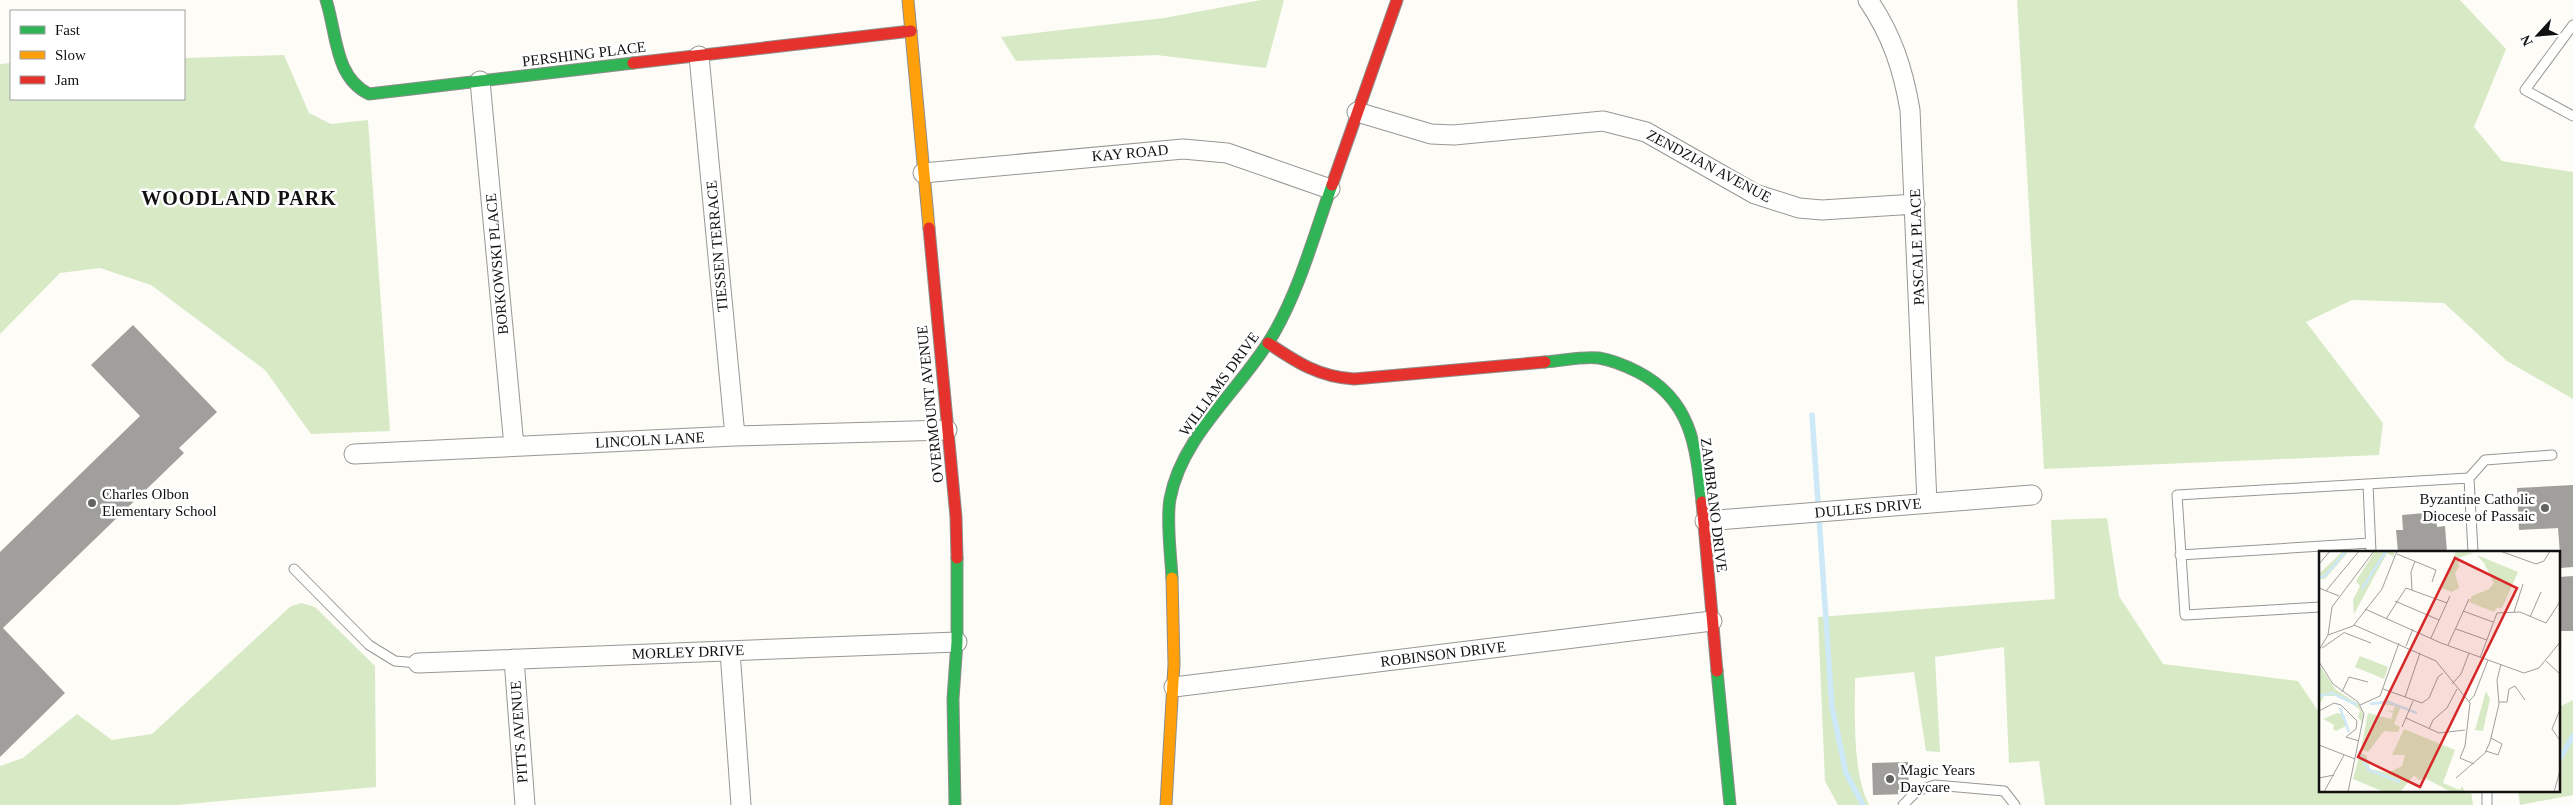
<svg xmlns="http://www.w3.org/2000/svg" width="2573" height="805" font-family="'Times New Roman',serif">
<rect width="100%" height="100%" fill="#fdfcf7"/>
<!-- forest -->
<path fill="#d8eac5" d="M 1261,0 L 1284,0 L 1266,68 L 1156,55 L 1016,61 L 1001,37 L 1164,18 Z
M 2017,0 L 2460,0 L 2506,49 L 2474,127 L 2502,161 L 2573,172 L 2573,399 L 2507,361 L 2444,303 L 2352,300 L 2306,322 L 2383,423 L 2379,455 L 2044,469 Z
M 284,55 L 309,113 L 331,124 L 368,120 L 390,431 L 311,434 L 265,370 L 151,285 L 100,268 L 60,273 L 0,334 L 0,64 L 11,63 L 11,99 L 184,99 L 184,58 Z
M 2107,518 L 2119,596 L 2163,664 L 2298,681 L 2320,714 L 2320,791 L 2471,791 L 2473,805 L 2045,805 L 2039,761 L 2009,763 L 2004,647 L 1935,657 L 1940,752 L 1926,751 L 1914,672 L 1855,678 C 1855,716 1852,771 1869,805 L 1838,805 L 1825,781 L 1818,617 L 2055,599 L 2051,520 Z
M 302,603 L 315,607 L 375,666 L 376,787 L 177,805 L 0,805 L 0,766 L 23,758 L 77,714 L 112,740 L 152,734 L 291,606 Z
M 2573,700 L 2573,795 L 2520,805 L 2518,791 L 2559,791 L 2559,707 Z"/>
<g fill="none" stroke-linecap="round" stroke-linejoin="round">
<!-- stream -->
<path stroke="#cde8f7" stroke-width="5.5" d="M 1812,415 L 1832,707 L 1846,773 L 1863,805
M 2559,760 L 2573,736"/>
</g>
<!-- building -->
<path fill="#a19f9c" d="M 133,325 L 217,412 L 179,448 L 184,453 L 3,628 L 65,693 L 0,757 L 0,552 L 140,416 L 91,365 Z
M 2573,485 L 2573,567 L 2561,568 L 2558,528 L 2519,530 L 2517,488 Z
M 2436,512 L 2437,527 L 2445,526 L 2447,552 L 2398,552 L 2396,530 L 2403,530 L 2402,515 Z
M 2573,576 L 2573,631 L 2559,631 L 2559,577 Z
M 1908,762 L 1909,794 L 1873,795 L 1872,763 Z"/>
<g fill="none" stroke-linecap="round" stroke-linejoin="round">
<!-- lane casing -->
<g stroke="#979795" stroke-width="11">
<path id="lane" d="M 2573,25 L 2525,90 L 2573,116
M 2469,478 L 2485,460 L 2552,455
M 2368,484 L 2371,552
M 2180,555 L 2370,543
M 294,569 L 369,645 L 395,661 L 418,663
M 2320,607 L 2185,615 L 2177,495 L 2469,478 L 2473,552
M 2487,791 L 2487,805
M 1903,805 L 1917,791 L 1935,785 L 2004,791 L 2015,805"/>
</g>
<!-- street casing -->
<g stroke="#979795" stroke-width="21">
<path id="street" d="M 1868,0 C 1892,35 1903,69 1910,110 L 1927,503
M 699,56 L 735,436
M 480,81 L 514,446
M 1357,112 L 1431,134 L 1454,135 L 1603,121 L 1646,132 L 1755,194 L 1799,208 L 1822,210 L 1915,204
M 923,173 L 1183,149 L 1227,153 L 1330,189
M 354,454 L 735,436 L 947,430
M 1705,521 L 2032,495
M 730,651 L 741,805
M 514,659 L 525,805
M 418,663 L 957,642
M 1174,687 L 1712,621"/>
</g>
<!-- fast casing -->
<g stroke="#8e8d8b" stroke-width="13">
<path id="fast" d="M 326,0 C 337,33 334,77 369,94 L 633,63
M 1545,362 C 1562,361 1582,356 1599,358 C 1612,360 1626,366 1638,372 C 1692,400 1696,447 1702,502
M 1172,578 C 1171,556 1166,520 1170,499 C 1182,434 1243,388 1274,333 C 1300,288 1314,235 1332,185
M 1717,671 L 1730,805
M 955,805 L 953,699 L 957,642 L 957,558"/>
</g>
<!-- slow casing -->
<g stroke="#8e8d8b" stroke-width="13">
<path id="slow" d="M 908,0 L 929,228
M 1166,805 L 1174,664 L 1172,578"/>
</g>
<!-- jam casing -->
<g stroke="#8e8d8b" stroke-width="13">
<path id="jam" d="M 633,63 L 911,31
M 1332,185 L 1397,0
M 929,228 L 956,517 L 957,558
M 1268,343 C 1296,362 1319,377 1354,379 L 1545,362
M 1702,502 L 1717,671"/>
</g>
<!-- lane -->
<use href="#lane" stroke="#fffffe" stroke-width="9"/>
<!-- street -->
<use href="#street" stroke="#fffffe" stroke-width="19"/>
<!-- fast -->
<use href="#fast" stroke="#30b455" stroke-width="11"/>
<!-- slow -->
<use href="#slow" stroke="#ff9f0a" stroke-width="11"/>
<!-- jam -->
<use href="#jam" stroke="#e5322d" stroke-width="11"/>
</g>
<!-- markers -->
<g fill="#646362" stroke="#fff" stroke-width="2">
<circle cx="92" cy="503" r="5"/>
<circle cx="2545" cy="508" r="5"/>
<circle cx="1890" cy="779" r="5"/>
</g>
<g text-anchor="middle" stroke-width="5" stroke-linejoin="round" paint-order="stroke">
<!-- street labels -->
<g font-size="15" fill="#111" stroke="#fff">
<text transform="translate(584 54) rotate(-7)" y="5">PERSHING PLACE</text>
<text transform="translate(1130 153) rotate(-5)" y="5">KAY ROAD</text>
<text transform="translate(1709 166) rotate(28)" y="5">ZENDZIAN AVENUE</text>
<text transform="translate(717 246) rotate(-95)" y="5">TIESSEN TERRACE</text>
<text transform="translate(1917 247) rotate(-92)" y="5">PASCALE PLACE</text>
<text transform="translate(497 264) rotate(-95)" y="5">BORKOWSKI PLACE</text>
<text transform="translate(1219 384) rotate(-54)" y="5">WILLIAMS DRIVE</text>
<text transform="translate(930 404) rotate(-96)" y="5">OVERMOUNT AVENUE</text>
<text transform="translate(650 440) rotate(-3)" y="5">LINCOLN LANE</text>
<text transform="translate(1714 505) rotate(83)" y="5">ZAMBRANO DRIVE</text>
<text transform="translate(1868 508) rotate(-5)" y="5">DULLES DRIVE</text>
<text transform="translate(688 652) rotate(-2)" y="5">MORLEY DRIVE</text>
<text transform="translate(1443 654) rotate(-7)" y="5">ROBINSON DRIVE</text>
<text transform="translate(519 732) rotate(-94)" y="5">PITTS AVENUE</text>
</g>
<!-- poi labels -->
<g font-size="15" fill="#111" stroke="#fff" text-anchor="start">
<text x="102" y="499">Charles Olbon<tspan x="102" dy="17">Elementary School</tspan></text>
<text x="2535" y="504" text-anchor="end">Byzantine Catholic<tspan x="2535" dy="17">Diocese of Passaic</tspan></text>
<text x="1900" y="775">Magic Years<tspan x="1900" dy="17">Daycare</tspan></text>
</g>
<!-- district labels -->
<g font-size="20" font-weight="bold" letter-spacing="1" fill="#111" stroke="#fff">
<text x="239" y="205">WOODLAND PARK</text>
</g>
</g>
<!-- overview -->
<g transform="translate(2319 551)">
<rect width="241" height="241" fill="#fdfcf7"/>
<path d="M 24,0 L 30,0 L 6,28 L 0,28 L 0,23 ZM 56,0 L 75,0 L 75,6 L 68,2 L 35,63 L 34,49 L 41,35 L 37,30 ZM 137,0 L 154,2 L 139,7 L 140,16 L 136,22 L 140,37 L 133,41 L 123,37 ZM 158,4 L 199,21 L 183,57 L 178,57 L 175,61 L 150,51 L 153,45 L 170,38 L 175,32 L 165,12 ZM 41,105 L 69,116 L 65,128 L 36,116 ZM 0,114 L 17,139 L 39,153 L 44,163 L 43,171 L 39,166 L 41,159 L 23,145 L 5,145 L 0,155 ZM 167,140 L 171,148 L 164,180 L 156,179 ZM 69,149 L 82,155 L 75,173 L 81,176 L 79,181 L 65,180 L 49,201 L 42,198 L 49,162 L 72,168 L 74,162 L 67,159 L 74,160 L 76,155 L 52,152 ZM 18,162 L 23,163 L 29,174 L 17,180 L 14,178 L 15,174 L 4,168 ZM 85,178 L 136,199 L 124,232 L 141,239 L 143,235 L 146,241 L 130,240 L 106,227 L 100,229 L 95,224 L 81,241 L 65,241 L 34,228 L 41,202 L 47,204 L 51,218 L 69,222 L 83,215 L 86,204 L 73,204 Z" fill="#d8eac5"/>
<path fill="none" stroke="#cde8f7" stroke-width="2.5" d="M 0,26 L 6,25 L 27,0M 43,38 L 67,0M 0,145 L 13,142 L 38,154M 51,153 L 69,151 L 98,162M 21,157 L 30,181M 42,205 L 50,219 L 81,231"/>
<path fill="none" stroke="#9f9e9b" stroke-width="1" d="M 181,0 L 217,13 L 225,10 L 231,0M 78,3 L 117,19 L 113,31M 0,13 L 11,0M 0,37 L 20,45M 93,39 L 92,21 L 96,10M 7,40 L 40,0M 76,50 L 120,69M 46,58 L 122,92 L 205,122 L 220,117 L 242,90M 144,60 L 174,71M 195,61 L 204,33M 211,66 L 222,41M 67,68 L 87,37 L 128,52M 35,74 L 117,110 L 151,152 L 146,195 L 141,207 L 155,213M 137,78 L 168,89M 26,82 L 52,92M 9,84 L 34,75 L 63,38 L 78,0M 112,87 L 131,45M 129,94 L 150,48M 87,95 L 94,78M 3,97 L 26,81M 0,99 L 9,84 L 13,56 L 55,0M 161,107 L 178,62 L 201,61 L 227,72 L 242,49M 227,110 L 242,124M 0,111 L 14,133 L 39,151 L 45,163 L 29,241M 133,133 L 142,123 L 150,102M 64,138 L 103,152 L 110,147 L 119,126 L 124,122M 23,141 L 30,126 L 49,131M 86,146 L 101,102M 150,150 L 155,145 L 169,109M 180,151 L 188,151 L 190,138 L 196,135 L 206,149M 41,154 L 61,145 L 80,92M 242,156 L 233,178 L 242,191M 0,160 L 15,152 L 22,154 L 38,170 L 37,178 L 27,186 L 40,190M 87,167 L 120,182 L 146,179M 83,176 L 94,150M 110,178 L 114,169 L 128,157 L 138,138M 0,194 L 36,208M 167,200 L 179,204 L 183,193 L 172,187M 0,227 L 15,224M 137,227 L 166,202 L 171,191 L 180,153 L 178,129 L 182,113M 5,241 L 25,204M 235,241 L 242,216"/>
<path fill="#d62828" fill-opacity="0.15" stroke="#d62828" stroke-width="2.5" d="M 136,7 L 198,37 L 101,236 L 39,206 Z"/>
<rect width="241" height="241" fill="none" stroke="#111" stroke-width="2.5"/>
</g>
<!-- legend -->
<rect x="10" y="10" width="175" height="90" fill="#ffffff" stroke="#a0a0a0"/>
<rect x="20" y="26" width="25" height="8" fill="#30b455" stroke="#a0a0a0"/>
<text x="55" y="35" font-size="15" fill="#111111">Fast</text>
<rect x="20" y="51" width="25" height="8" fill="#ff9f0a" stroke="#a0a0a0"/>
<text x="55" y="60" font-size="15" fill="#111111">Slow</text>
<rect x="20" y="76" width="25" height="8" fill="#e5322d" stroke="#a0a0a0"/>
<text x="55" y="85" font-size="15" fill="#111111">Jam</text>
<!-- north arrow -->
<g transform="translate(2538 35) rotate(244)" stroke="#ffffff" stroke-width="4" paint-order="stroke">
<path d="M0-4L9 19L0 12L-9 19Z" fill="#111111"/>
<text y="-8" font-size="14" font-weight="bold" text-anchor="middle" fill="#111111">N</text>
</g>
</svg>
